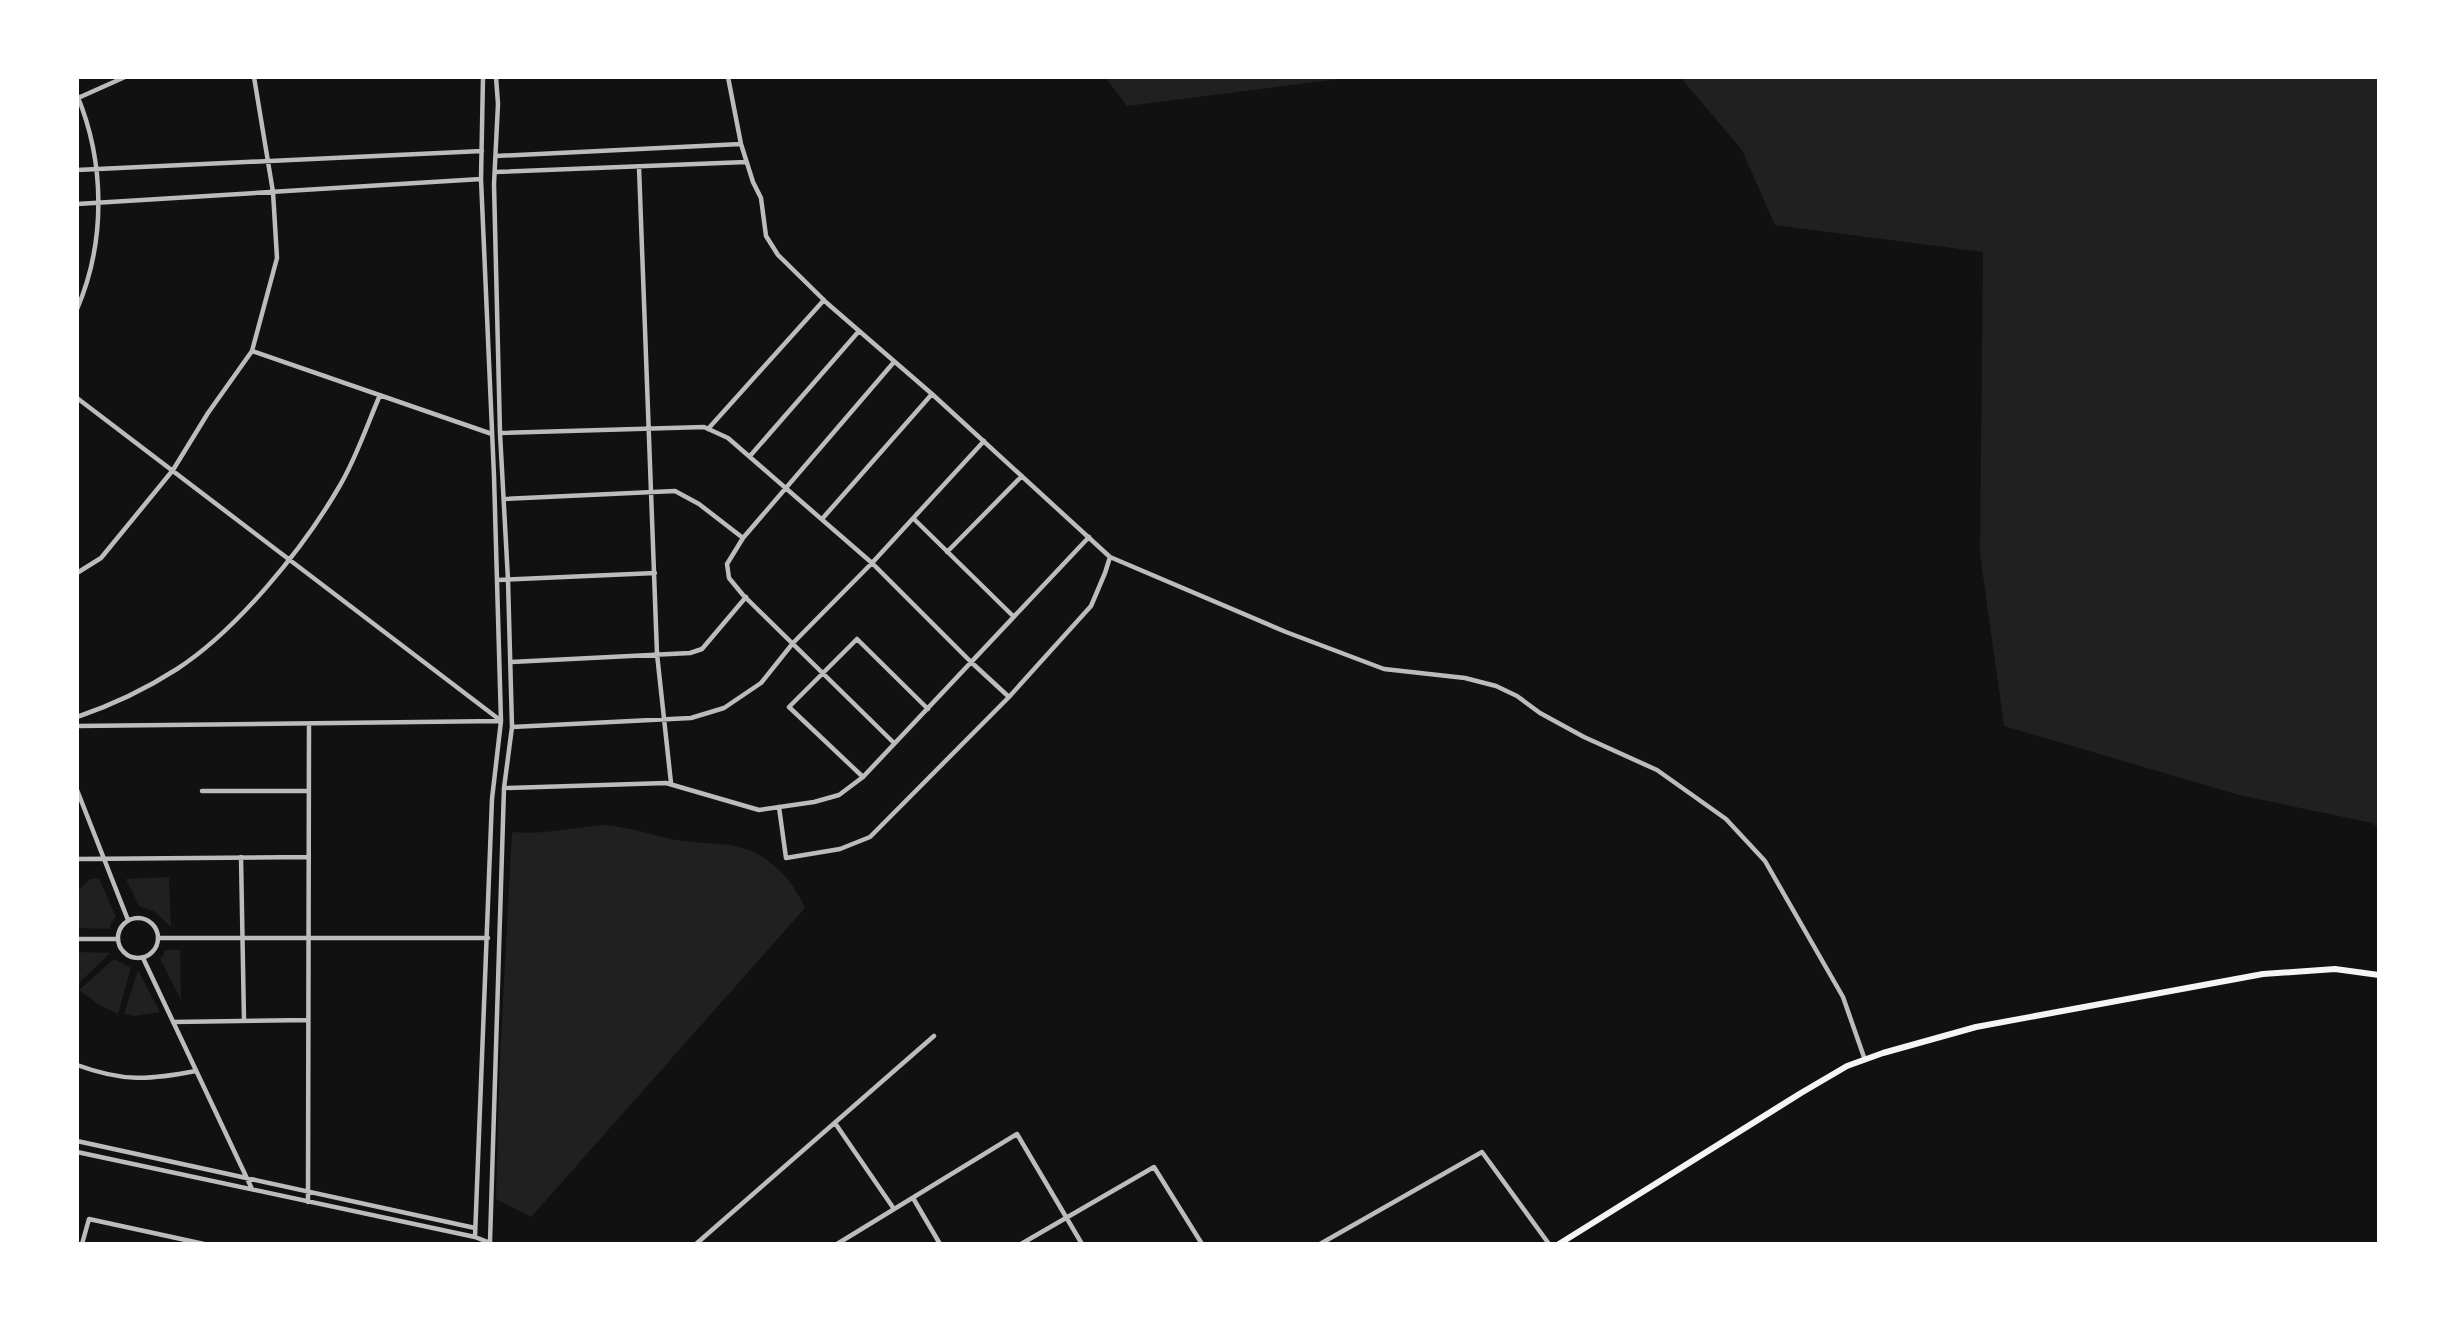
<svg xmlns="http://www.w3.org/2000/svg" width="2456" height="1321" font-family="Manrope,sans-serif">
<rect width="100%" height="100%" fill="#111"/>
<!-- green -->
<path fill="#202020" d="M 1105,77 L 1355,77 L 1127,106 Z
M 1680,77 L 2379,77 L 2379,828 L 2372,823 L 2239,795 L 2004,726 L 1980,554 L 1983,252 L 1775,225 L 1742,150 Z
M 607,825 C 631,828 653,835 676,840 C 694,843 712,843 729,845 C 765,850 791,876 805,908 L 531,1217 L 496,1199 L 500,1057 L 512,832 C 544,835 575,827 607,825 Z
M 169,877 L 171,927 L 154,911 L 139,906 L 126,879 Z
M 99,878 L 116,917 L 111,923 L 110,929 L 77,928 L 77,891 L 90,879 Z
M 165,950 L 180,950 L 181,1000 L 160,958 L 163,956 Z
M 77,952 L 110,953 L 77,985 Z
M 114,959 L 131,968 L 118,1014 L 98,1004 L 79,990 Z
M 138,970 L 160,1012 L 134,1016 L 124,1014 Z"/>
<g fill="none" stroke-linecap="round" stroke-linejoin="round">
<!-- minor -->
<path stroke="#bcbcbc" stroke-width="4.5" d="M 728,77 L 741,144 L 753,182 L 761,198 L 766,236 L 778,255 L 828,304 L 932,394 L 1110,557 L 1286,632 L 1384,669 L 1465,678 L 1496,686 L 1517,696 L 1540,713 L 1584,737 L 1657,770 L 1726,819 L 1765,861 L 1843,997 L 1865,1060
M 77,95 C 105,162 106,242 77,309
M 78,98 L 125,77
M 496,156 L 741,144
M 639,167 L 657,654 L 671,783
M 77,170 L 482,151
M 495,172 L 746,162
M 77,204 L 481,179
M 252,351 L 492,434
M 894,362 L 743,538 L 727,564 L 729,578 L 743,595 L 894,743
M 77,398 L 500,720
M 708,429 L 824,300
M 500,433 L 704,427 L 728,438 L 872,563 L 971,662 L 1009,697
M 750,456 L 859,331
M 504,499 L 675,491 L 699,504 L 743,538
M 822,519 L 932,394
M 914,519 L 1013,616
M 947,552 L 1022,476
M 77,573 L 101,558 L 173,470 L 208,413 L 252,351 L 277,258 L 273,192 L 254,77
M 497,580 L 655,573
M 511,662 L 690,653 L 702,649 L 746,597
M 77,717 C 112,705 146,689 177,669 C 237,630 303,549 339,487 C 356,459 367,425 380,395
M 77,726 L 500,721
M 512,727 L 691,718 L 724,708 L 761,683 L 793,643 L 872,563 L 984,441
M 863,777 L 789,707 L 857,639 L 928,709
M 504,788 L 666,783 L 759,810 L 814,802 L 839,795 L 863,777 L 1089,537
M 77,790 L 128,920
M 202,791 L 309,791
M 779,807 L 786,858 L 840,849 L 870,837 L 1009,697 L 1091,606 L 1105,573 L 1110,557
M 241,857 L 244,1020
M 77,859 L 308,857
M118 938a20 20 0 1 1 40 0a20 20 0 1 1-40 0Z
M 158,938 L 488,938
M 77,939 L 117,939
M 143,958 L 252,1189
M 173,1022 L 308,1020
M 77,1065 C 123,1082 149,1080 196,1071
M 835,1123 L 894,1209
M 77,1141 L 475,1228
M 77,1152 L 475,1237 L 493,1244
M 913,1198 L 940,1244
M 308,1202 L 309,725
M 475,1237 L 492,799 L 501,721 L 494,476 L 481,179 L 483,77
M 490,1242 L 504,788 L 512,727 L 508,580 L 500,433 L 494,184 L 498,104 L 496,77
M 82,1244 L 89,1219 L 204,1244
M 696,1244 L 934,1036
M 837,1244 L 1017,1134 L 1082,1244
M 1021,1244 L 1154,1167 L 1202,1244
M 1320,1244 L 1482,1152 L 1549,1244"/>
<!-- secondary -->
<path stroke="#f5f5f5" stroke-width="6" d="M 1559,1244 L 1801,1093 L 1847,1066 L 1883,1053 L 1976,1027 L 2263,974 L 2335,969 L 2379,975"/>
</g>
<!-- border -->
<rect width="2456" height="1321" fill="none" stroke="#ffffff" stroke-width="158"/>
</svg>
